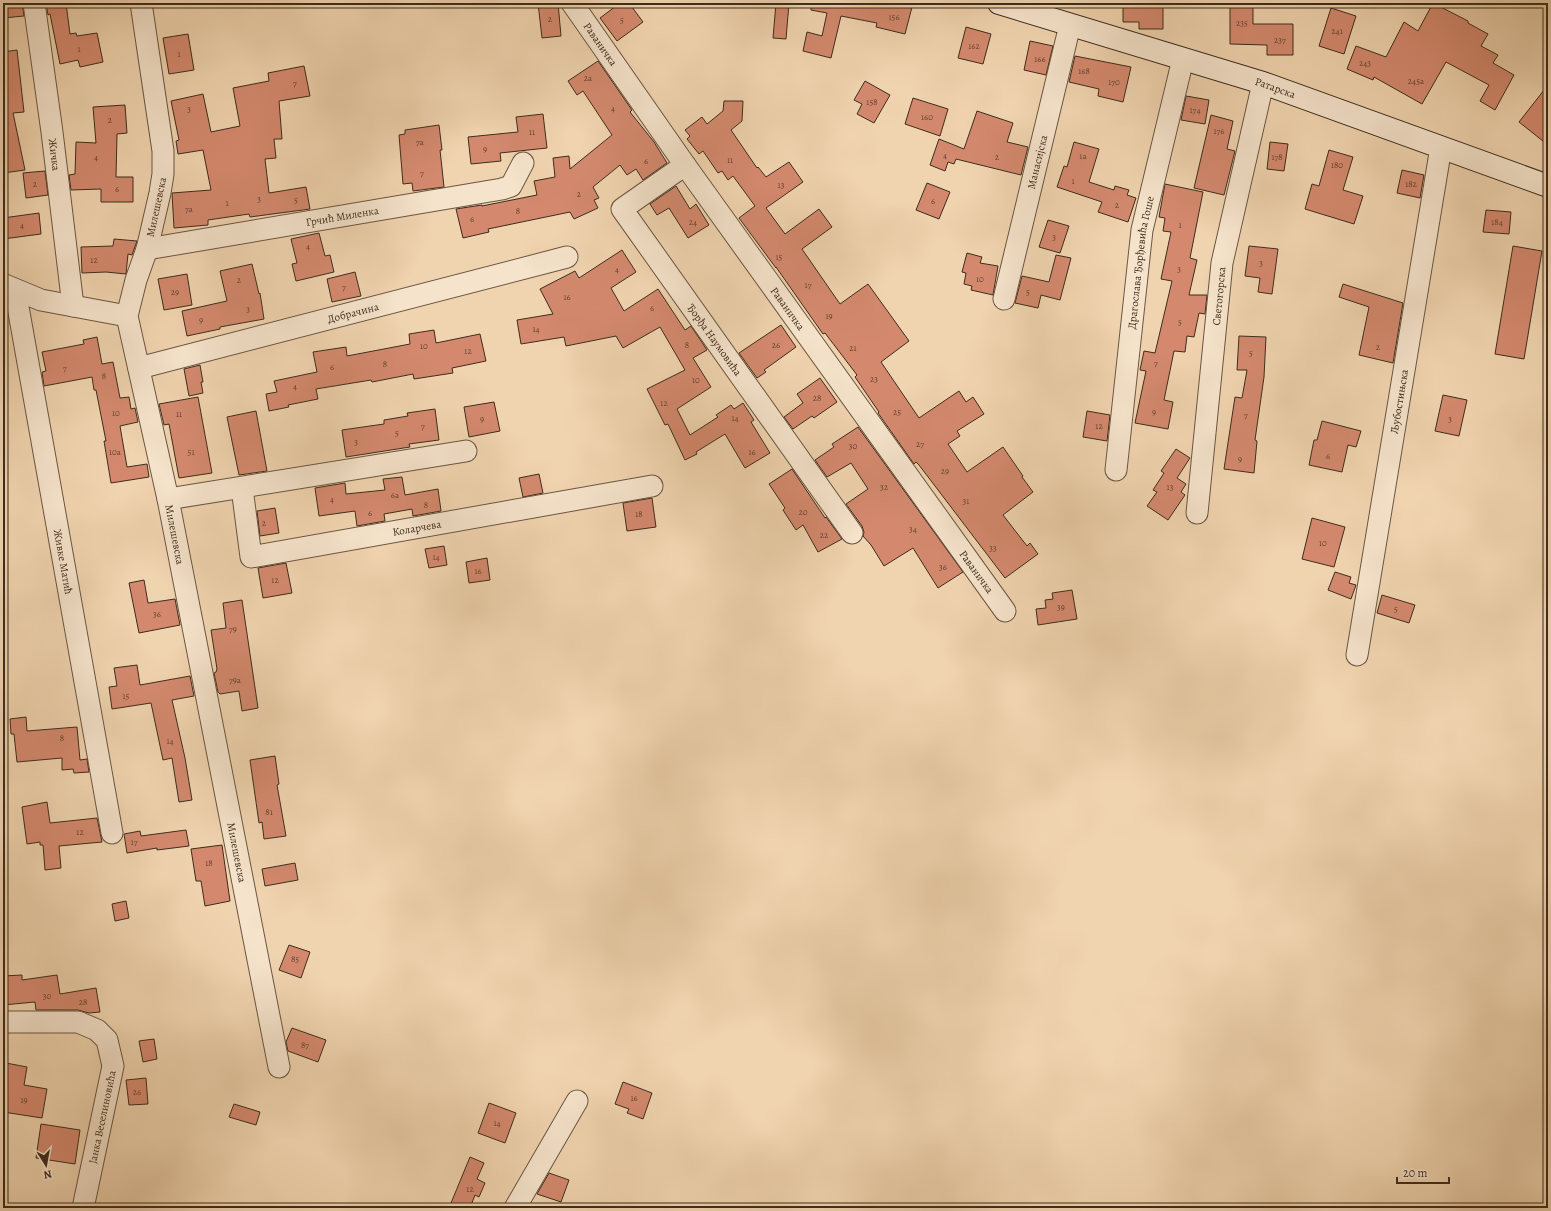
<svg xmlns="http://www.w3.org/2000/svg" width="1551" height="1211" font-family="Alegreya,serif">
<rect width="100%" height="100%" fill="#f0d4af"/>
<filter id="stains"><feTurbulence type="fractalNoise" baseFrequency=".005" numOctaves="4"/><feColorMatrix values="0 0 0 0 .2 0 0 0 0 .09 0 0 0 0 .02 0 0 0 .5 -.17"/></filter>
<radialGradient id="worn" r=".72"><stop offset=".6" stop-color="#630" stop-opacity="0"/><stop offset="1" stop-color="#630" stop-opacity=".3"/></radialGradient>
<!-- building -->
<path fill="#d4896e" stroke="#3d2c1d" d="M 3,3 L 22,3 L 24,16 L 3,18 Z
M 46,3 L 66,3 L 70,34 L 76,33 L 77,36 L 97,33 L 103,62 L 80,67 L 78,60 L 60,64 L 50,14 L 48,15 Z
M 538,3 L 558,3 L 561,36 L 542,38 Z
M 620,3 L 629,3 L 643,22 L 617,41 L 600,18 Z
M 776,3 L 789,3 L 786,39 L 773,38 Z
M 811,3 L 896,3 L 912,7 L 905,34 L 876,27 L 877,23 L 841,16 L 831,58 L 803,51 L 807,32 L 822,36 L 827,13 L 811,10 Z
M 1123,3 L 1163,3 L 1163,29 L 1139,29 L 1139,22 L 1123,22 Z
M 1230,3 L 1253,3 L 1253,24 L 1293,24 L 1293,55 L 1267,55 L 1267,45 L 1230,44 Z
M 1433,3 L 1468,21 L 1468,23 L 1488,34 L 1481,46 L 1498,55 L 1493,63 L 1514,75 L 1495,110 L 1480,101 L 1489,85 L 1446,62 L 1422,104 L 1374,77 L 1373,80 L 1347,69 L 1356,46 L 1386,57 L 1404,22 L 1418,31 Z
M 1331,8 L 1356,16 L 1344,54 L 1319,46 Z
M 966,27 L 991,34 L 983,64 L 958,58 Z
M 188,34 L 194,70 L 169,74 L 163,38 Z
M 1030,41 L 1053,46 L 1046,75 L 1024,70 Z
M 17,50 L 24,112 L 13,113 L 25,170 L 3,173 L 3,52 Z
M 1075,56 L 1131,67 L 1123,102 L 1098,96 L 1099,89 L 1069,82 Z
M 598,61 L 632,110 L 630,112 L 654,142 L 667,163 L 643,180 L 636,169 L 627,175 L 620,165 L 593,187 L 599,198 L 594,200 L 598,208 L 574,219 L 570,212 L 488,229 L 489,232 L 463,238 L 456,209 L 482,205 L 482,206 L 537,195 L 534,181 L 555,177 L 553,158 L 569,156 L 570,169 L 612,135 L 583,91 L 577,95 L 568,81 Z
M 304,66 L 310,96 L 279,101 L 282,139 L 274,139 L 276,158 L 265,159 L 269,193 L 306,187 L 310,209 L 250,217 L 249,214 L 208,220 L 208,225 L 174,228 L 172,193 L 211,190 L 203,150 L 178,154 L 176,141 L 179,140 L 171,101 L 203,94 L 211,132 L 240,126 L 233,88 L 269,81 L 268,73 Z
M 865,81 L 890,95 L 874,123 L 857,114 L 862,104 L 854,100 Z
M 1548,85 L 1548,145 L 1519,122 Z
M 1186,96 L 1209,100 L 1205,124 L 1181,120 Z
M 913,98 L 948,109 L 940,136 L 905,124 Z
M 724,101 L 743,101 L 742,121 L 731,130 L 757,168 L 758,167 L 766,177 L 789,162 L 803,182 L 766,208 L 785,234 L 819,209 L 832,227 L 802,249 L 840,304 L 868,284 L 909,341 L 881,362 L 919,418 L 959,391 L 966,402 L 973,397 L 984,414 L 957,431 L 960,436 L 948,444 L 967,472 L 1003,447 L 1023,476 L 1022,477 L 1033,492 L 1003,515 L 1027,546 L 1030,543 L 1038,554 L 1005,578 L 919,465 L 916,462 L 914,464 L 878,413 L 879,412 L 855,377 L 857,375 L 825,333 L 823,334 L 776,267 L 776,268 L 739,218 L 755,206 L 733,176 L 728,180 L 722,171 L 718,173 L 703,151 L 699,154 L 687,139 L 690,136 L 685,130 L 702,117 L 707,124 L 723,111 Z
M 125,105 L 127,133 L 117,134 L 116,177 L 133,177 L 133,202 L 101,202 L 101,189 L 71,190 L 69,175 L 75,174 L 76,142 L 96,143 L 93,107 Z
M 977,111 L 1013,123 L 1007,142 L 1028,147 L 1021,175 L 956,159 L 954,164 L 948,162 L 945,171 L 930,165 L 939,139 L 964,149 Z
M 543,114 L 547,148 L 500,153 L 501,161 L 471,164 L 468,137 L 518,132 L 516,117 Z
M 1211,115 L 1233,121 L 1227,149 L 1235,151 L 1224,195 L 1194,188 Z
M 439,125 L 442,150 L 440,150 L 444,187 L 413,191 L 412,183 L 403,184 L 399,135 L 405,134 L 405,130 Z
M 1074,142 L 1099,149 L 1089,182 L 1114,190 L 1115,186 L 1129,190 L 1127,195 L 1136,198 L 1128,222 L 1098,212 L 1102,202 L 1057,187 L 1064,166 L 1067,167 Z
M 1270,142 L 1288,144 L 1284,171 L 1267,169 Z
M 1329,150 L 1353,157 L 1343,190 L 1363,196 L 1354,224 L 1305,209 L 1312,184 L 1319,186 Z
M 1402,170 L 1424,175 L 1420,198 L 1397,193 Z
M 45,171 L 48,195 L 26,198 L 23,173 Z
M 927,183 L 950,192 L 939,219 L 916,210 Z
M 1165,184 L 1203,192 L 1190,258 L 1197,260 L 1189,295 L 1207,295 L 1205,314 L 1199,313 L 1194,337 L 1187,336 L 1185,352 L 1174,351 L 1164,400 L 1173,402 L 1168,429 L 1135,423 L 1146,371 L 1140,370 L 1144,351 L 1155,353 L 1172,281 L 1161,279 L 1171,232 L 1163,231 L 1165,218 L 1159,217 Z
M 676,186 L 690,209 L 696,204 L 709,225 L 688,238 L 669,208 L 657,215 L 650,204 Z
M 1486,210 L 1511,212 L 1509,234 L 1483,232 Z
M 39,213 L 41,234 L 3,239 L 3,218 Z
M 1048,220 L 1069,226 L 1060,253 L 1039,247 Z
M 319,233 L 325,256 L 330,255 L 334,272 L 296,281 L 292,264 L 297,263 L 291,239 Z
M 114,239 L 137,241 L 132,255 L 128,254 L 126,274 L 106,272 L 82,273 L 81,247 L 113,246 Z
M 1249,246 L 1278,249 L 1272,294 L 1258,292 L 1260,278 L 1245,276 Z
M 1513,246 L 1542,251 L 1524,359 L 1495,354 Z
M 622,250 L 636,272 L 611,288 L 624,311 L 658,289 L 685,330 L 691,326 L 707,350 L 693,358 L 711,387 L 677,409 L 690,435 L 718,417 L 716,415 L 731,405 L 734,409 L 743,403 L 754,420 L 751,422 L 770,453 L 745,468 L 725,434 L 696,452 L 697,454 L 685,460 L 668,424 L 665,425 L 647,389 L 685,370 L 660,327 L 623,348 L 616,336 L 566,346 L 564,337 L 521,344 L 517,320 L 553,314 L 540,289 L 575,271 L 579,278 Z
M 967,253 L 982,257 L 980,263 L 998,266 L 993,295 L 971,290 L 972,286 L 964,284 L 966,273 L 962,272 Z
M 1056,255 L 1071,258 L 1060,300 L 1041,295 L 1038,308 L 1015,303 L 1022,276 L 1049,282 Z
M 252,264 L 259,294 L 260,293 L 264,319 L 220,327 L 220,329 L 187,336 L 182,311 L 227,301 L 220,271 Z
M 355,272 L 361,296 L 332,302 L 327,279 Z
M 187,274 L 192,305 L 164,310 L 158,279 Z
M 1343,284 L 1403,303 L 1393,363 L 1359,355 L 1369,307 L 1339,297 Z
M 781,325 L 796,347 L 764,370 L 766,372 L 757,378 L 739,353 Z
M 434,330 L 436,343 L 480,334 L 486,361 L 452,368 L 453,373 L 414,379 L 413,374 L 372,382 L 371,380 L 316,389 L 318,399 L 288,405 L 289,407 L 269,411 L 266,394 L 277,392 L 274,381 L 317,372 L 313,352 L 346,347 L 347,356 L 410,344 L 409,334 Z
M 1239,336 L 1266,337 L 1264,377 L 1255,440 L 1257,441 L 1254,473 L 1224,469 L 1235,397 L 1242,398 L 1247,370 L 1237,370 Z
M 97,337 L 102,364 L 113,362 L 120,398 L 129,397 L 131,409 L 135,408 L 138,422 L 120,426 L 127,467 L 147,464 L 149,477 L 111,483 L 104,441 L 106,441 L 96,390 L 94,390 L 92,377 L 44,386 L 42,372 L 46,371 L 42,352 L 84,344 L 83,340 Z
M 200,365 L 203,382 L 201,382 L 203,393 L 189,396 L 184,369 Z
M 820,378 L 837,402 L 814,418 L 812,416 L 793,429 L 784,417 L 803,403 L 797,394 Z
M 1443,395 L 1467,400 L 1459,436 L 1435,431 Z
M 198,397 L 212,473 L 179,478 L 169,424 L 164,425 L 159,404 Z
M 494,402 L 500,431 L 469,437 L 464,407 Z
M 435,409 L 439,440 L 409,444 L 410,447 L 346,457 L 342,430 L 384,424 L 384,420 L 408,416 L 407,413 Z
M 256,411 L 267,471 L 239,475 L 227,417 Z
M 1087,411 L 1110,415 L 1107,441 L 1083,437 Z
M 1322,421 L 1361,431 L 1356,447 L 1348,445 L 1342,472 L 1309,465 L 1314,440 L 1317,440 Z
M 858,427 L 963,572 L 938,588 L 913,548 L 884,566 L 871,545 L 863,536 L 864,532 L 862,526 L 846,504 L 868,489 L 851,463 L 827,477 L 815,460 L 834,447 L 832,444 Z
M 1176,449 L 1190,458 L 1177,478 L 1186,484 L 1181,492 L 1185,495 L 1168,520 L 1147,506 L 1157,492 L 1153,490 L 1164,473 L 1161,471 Z
M 792,469 L 825,518 L 826,517 L 842,539 L 818,552 L 803,525 L 796,530 L 783,510 L 785,508 L 769,484 Z
M 539,474 L 543,493 L 523,497 L 519,478 Z
M 402,477 L 405,495 L 438,489 L 441,511 L 413,516 L 412,509 L 384,514 L 385,521 L 357,526 L 355,511 L 319,516 L 315,488 L 345,483 L 346,494 L 385,490 L 383,479 Z
M 652,498 L 656,527 L 627,531 L 623,503 Z
M 275,508 L 279,533 L 260,536 L 257,511 Z
M 1312,518 L 1345,527 L 1334,567 L 1302,559 Z
M 444,546 L 447,565 L 429,568 L 425,549 Z
M 487,558 L 490,580 L 469,583 L 466,562 Z
M 286,563 L 292,593 L 263,598 L 258,568 Z
M 1335,572 L 1351,577 L 1349,583 L 1356,585 L 1351,599 L 1328,590 Z
M 144,580 L 148,603 L 175,599 L 180,625 L 139,633 L 129,583 Z
M 1072,590 L 1077,619 L 1038,625 L 1036,609 L 1046,608 L 1045,600 L 1053,599 L 1052,593 Z
M 1382,595 L 1415,605 L 1409,623 L 1377,613 Z
M 242,600 L 258,708 L 242,711 L 239,691 L 220,694 L 218,692 L 214,673 L 216,672 L 217,669 L 211,630 L 226,628 L 223,603 Z
M 137,665 L 140,685 L 190,676 L 194,696 L 172,700 L 185,758 L 192,800 L 179,802 L 172,758 L 163,760 L 151,703 L 112,709 L 109,687 L 117,686 L 114,668 Z
M 26,717 L 27,731 L 77,727 L 80,760 L 87,759 L 89,772 L 74,773 L 73,769 L 62,770 L 62,758 L 17,762 L 14,734 L 11,734 L 10,719 Z
M 275,756 L 279,784 L 277,785 L 286,836 L 264,839 L 262,822 L 259,823 L 250,760 Z
M 47,802 L 50,823 L 97,818 L 102,842 L 59,846 L 61,868 L 45,870 L 43,845 L 40,845 L 40,842 L 27,844 L 22,807 Z
M 186,830 L 189,846 L 157,850 L 157,848 L 127,853 L 124,834 L 140,831 L 141,836 Z
M 222,845 L 230,901 L 205,906 L 201,881 L 196,881 L 191,849 Z
M 295,863 L 298,880 L 265,886 L 262,869 Z
M 126,901 L 129,918 L 115,921 L 112,904 Z
M 289,945 L 310,952 L 301,978 L 279,970 Z
M 22,975 L 22,980 L 57,975 L 60,994 L 96,988 L 100,1012 L 89,1013 L 78,1010 L 36,1010 L 35,1002 L 3,1005 L 3,976 Z
M 292,1028 L 326,1040 L 318,1062 L 288,1051 L 286,1042 Z
M 154,1039 L 157,1059 L 143,1062 L 139,1041 Z
M 6,1063 L 27,1067 L 24,1085 L 47,1089 L 42,1118 L 3,1112 L 3,1083 Z
M 146,1078 L 148,1104 L 129,1105 L 126,1080 Z
M 623,1082 L 652,1093 L 643,1119 L 627,1113 L 629,1109 L 615,1104 Z
M 489,1103 L 516,1113 L 505,1143 L 478,1133 Z
M 234,1104 L 260,1112 L 256,1125 L 229,1117 Z
M 41,1124 L 80,1130 L 75,1164 L 36,1158 Z
M 470,1157 L 484,1163 L 477,1179 L 485,1183 L 479,1197 L 475,1195 L 470,1208 L 465,1208 L 451,1203 Z
M 549,1173 L 569,1180 L 561,1202 L 537,1194 Z"/>
<g fill="none" stroke-linecap="round" stroke-linejoin="round">
<!-- street casing -->
<g stroke="#6a5642" stroke-width="23">
<g id="street">
<path id="s1" d="M 34,3 L 52,132 L 73,306"/>
<path id="s2" d="M 141,3 L 163,151 L 163,174 L 160,193 L 147,249 L 136,280 L 127,316 L 168,499 L 279,1067"/>
<path id="s3" d="M 572,3 L 685,165 L 1005,611"/>
<path id="s4" d="M 685,165 L 622,209 L 852,533"/>
<path id="s5" d="M 147,249 L 502,189 L 511,186 L 523,163"/>
<path d="M 5,285 L 41,300 L 127,316"/>
<path id="s6" d="M 15,290 L 112,833"/>
<path id="s7" d="M 1004,299 L 1070,25"/>
<path id="s8" d="M 139,368 L 567,257"/>
<path id="s9" d="M 1116,470 L 1142,230 L 1183,59"/>
<path id="s10" d="M 242,488 L 251,557 L 652,486"/>
<path d="M 168,499 L 466,451"/>
<path id="s11" d="M 1197,513 L 1222,263 L 1263,83"/>
<path id="s12" d="M 1357,655 L 1441,147"/>
<path d="M 3,1022 L 78,1022 L 97,1030 L 107,1040 L 113,1066 L 83,1208"/>
<path d="M 515,1208 L 577,1101"/>
</g>
</g>
<!-- secondary casing -->
<g stroke="#3d2c1d" stroke-width="24">
<g id="secondary">
<path id="s13" d="M 999,3 L 1263,83 L 1548,186"/>
</g>
</g>
<!-- street -->
<use href="#street" stroke="#f5e3cb" stroke-width="21"/>
<!-- secondary -->
<use href="#secondary" stroke="#f5e3cb" stroke-width="22"/>
</g>
<g text-anchor="middle" stroke-width="3.5" stroke-linejoin="round" paint-order="stroke">
<!-- number labels -->
<g font-size="9" fill="#634331">
<text x="894" y="20">156</text>
<text x="550" y="22">2</text>
<text x="622" y="23">5</text>
<text x="1242" y="26">235</text>
<text x="1337" y="34">241</text>
<text x="1280" y="43">237</text>
<text x="974" y="49">162</text>
<text x="79" y="52">1</text>
<text x="179" y="57">1</text>
<text x="1040" y="62">166</text>
<text x="1365" y="66">243</text>
<text x="1084" y="74">168</text>
<text x="588" y="81">2a</text>
<text x="1416" y="84">245a</text>
<text x="1114" y="85">170</text>
<text x="295" y="86">7</text>
<text x="872" y="105">158</text>
<text x="613" y="111">4</text>
<text x="189" y="112">3</text>
<text x="1195" y="113">174</text>
<text x="927" y="120">160</text>
<text x="110" y="123">2</text>
<text x="1219" y="134">176</text>
<text x="532" y="135">11</text>
<text x="420" y="145">7a</text>
<text x="485" y="152">9</text>
<text x="945" y="158">4</text>
<text x="1083" y="159">1a</text>
<text x="96" y="160">4</text>
<text x="997" y="160">2</text>
<text x="1277" y="160">178</text>
<text x="730" y="163">11</text>
<text x="646" y="164">6</text>
<text x="1337" y="168">180</text>
<text x="422" y="176">7</text>
<text x="1073" y="184">1</text>
<text x="35" y="187">2</text>
<text x="1411" y="187">182</text>
<text x="781" y="188">13</text>
<text x="117" y="192">6</text>
<text x="579" y="197">2</text>
<text x="259" y="202">3</text>
<text x="296" y="203">5</text>
<text x="933" y="204">6</text>
<text x="227" y="206">1</text>
<text x="1117" y="208">2</text>
<text x="189" y="212">7a</text>
<text x="518" y="214">8</text>
<text x="472" y="222">6</text>
<text x="693" y="225">24</text>
<text x="1497" y="225">184</text>
<text x="22" y="228">4</text>
<text x="1180" y="228">1</text>
<text x="1054" y="240">3</text>
<text x="308" y="249">4</text>
<text x="779" y="260">15</text>
<text x="94" y="263">12</text>
<text x="1261" y="266">3</text>
<text x="617" y="272">4</text>
<text x="1179" y="272">3</text>
<text x="980" y="282">10</text>
<text x="239" y="283">2</text>
<text x="808" y="288">17</text>
<text x="344" y="290">7</text>
<text x="175" y="295">29</text>
<text x="1028" y="295">5</text>
<text x="567" y="300">16</text>
<text x="652" y="311">6</text>
<text x="248" y="312">3</text>
<text x="829" y="319">19</text>
<text x="201" y="323">9</text>
<text x="1180" y="325">5</text>
<text x="536" y="332">14</text>
<text x="687" y="348">8</text>
<text x="776" y="348">26</text>
<text x="424" y="349">10</text>
<text x="1378" y="350">2</text>
<text x="853" y="351">21</text>
<text x="468" y="354">12</text>
<text x="1251" y="356">5</text>
<text x="1156" y="366">7</text>
<text x="385" y="367">8</text>
<text x="332" y="370">6</text>
<text x="65" y="371">7</text>
<text x="104" y="379">8</text>
<text x="874" y="382">23</text>
<text x="696" y="383">10</text>
<text x="295" y="389">4</text>
<text x="817" y="401">28</text>
<text x="664" y="406">12</text>
<text x="897" y="415">25</text>
<text x="1154" y="415">9</text>
<text x="116" y="416">10</text>
<text x="179" y="417">11</text>
<text x="1246" y="418">7</text>
<text x="735" y="421">14</text>
<text x="482" y="422">9</text>
<text x="1450" y="422">3</text>
<text x="423" y="429">7</text>
<text x="1099" y="429">12</text>
<text x="397" y="436">5</text>
<text x="356" y="445">3</text>
<text x="920" y="447">27</text>
<text x="853" y="449">30</text>
<text x="115" y="455">10a</text>
<text x="191" y="455">51</text>
<text x="752" y="455">16</text>
<text x="1328" y="459">6</text>
<text x="1240" y="462">9</text>
<text x="945" y="474">29</text>
<text x="884" y="490">32</text>
<text x="1170" y="490">13</text>
<text x="395" y="498">6a</text>
<text x="332" y="502">4</text>
<text x="966" y="504">31</text>
<text x="426" y="508">8</text>
<text x="803" y="515">20</text>
<text x="370" y="516">6</text>
<text x="639" y="517">18</text>
<text x="264" y="526">2</text>
<text x="913" y="532">34</text>
<text x="824" y="538">22</text>
<text x="1323" y="546">10</text>
<text x="993" y="551">33</text>
<text x="436" y="560">14</text>
<text x="943" y="570">36</text>
<text x="478" y="574">16</text>
<text x="275" y="583">12</text>
<text x="1061" y="610">39</text>
<text x="1396" y="612">5</text>
<text x="157" y="617">36</text>
<text x="233" y="632">79</text>
<text x="235" y="683">79a</text>
<text x="126" y="699">15</text>
<text x="62" y="741">8</text>
<text x="170" y="744">14</text>
<text x="269" y="815">81</text>
<text x="80" y="835">12</text>
<text x="134" y="845">17</text>
<text x="209" y="866">18</text>
<text x="295" y="962">85</text>
<text x="47" y="999">30</text>
<text x="83" y="1005">28</text>
<text x="305" y="1048">87</text>
<text x="137" y="1095">26</text>
<text x="634" y="1101">16</text>
<text x="24" y="1103">19</text>
<text x="497" y="1126">14</text>
<text x="470" y="1192">12</text>
</g>
<!-- street labels -->
<g font-size="11" fill="#3d2c1d" stroke="#f5e3cb">
<text dy="4" stroke="none"><textPath href="#s3" startOffset="50">Раваничка</textPath></text>
<text dy="4" stroke="none"><textPath href="#s13" startOffset="289">Ратарска</textPath></text>
<text dy="4" stroke="none"><textPath href="#s1" startOffset="153">Жичка</textPath></text>
<text dy="4" stroke="none"><textPath href="#s7" startOffset="141">Манасијска</textPath></text>
<text transform="translate(156 207) rotate(-78)" y="4">Милешевска</text>
<text dy="4" stroke="none"><textPath href="#s5" startOffset="198">Грчић Миленка</textPath></text>
<text dy="4" stroke="none"><textPath href="#s9" startOffset="209">Драгослава Ђорђевића Гоше</textPath></text>
<text dy="4" stroke="none"><textPath href="#s11" startOffset="218">Светогорска</textPath></text>
<text dy="4" stroke="none"><textPath href="#s3" startOffset="374">Раваничка</textPath></text>
<text dy="4" stroke="none"><textPath href="#s8" startOffset="221">Добрачина</textPath></text>
<text dy="4" stroke="none"><textPath href="#s4" startOffset="237">Ђорђа Наумовића</textPath></text>
<text dy="4" stroke="none"><textPath href="#s12" startOffset="257">Љубостињска</textPath></text>
<text dy="4" stroke="none"><textPath href="#s10" startOffset="238">Коларчева</textPath></text>
<text dy="4" stroke="none"><textPath href="#s2" startOffset="543">Милешевска</textPath></text>
<text dy="4" stroke="none"><textPath href="#s6" startOffset="276">Живке Матић</textPath></text>
<text dy="4" stroke="none"><textPath href="#s3" startOffset="698">Раваничка</textPath></text>
<text dy="4" stroke="none"><textPath href="#s2" startOffset="867">Милешевска</textPath></text>
<text transform="translate(102 1117) rotate(-78)" y="4">Јанка Веселиновића</text>
</g>
</g>
<!-- margin -->
<rect width="1551" height="1211" fill="none" stroke="#f0d4af" stroke-width="16"/>
<rect x="4" y="4" width="1543" height="1203" fill="none" stroke="#3d2c1d" stroke-width="2"/>
<rect x="8" y="8" width="1535" height="1195" fill="none" stroke="#3d2c1d"/>
<!-- north arrow -->
<g transform="translate(46 1165) rotate(169)" stroke="#f5e3cb" stroke-width="3" paint-order="stroke">
<path d="M0-3L7 15L0 10L-7 15Z" fill="#3d2c1d"/>
<text y="-6" font-size="11" font-weight="bold" text-anchor="middle" fill="#3d2c1d">N</text>
</g>
<!-- scale -->
<path d="M1397 1177v6h52v-6" fill="none" stroke="#3d2c1d" stroke-width="2"/>
<text x="1403" y="1177" font-size="12" fill="#3d2c1d" stroke="#f5e3cb" stroke-width="3" paint-order="stroke">20 m</text>
<rect width="100%" height="100%" filter="url(#stains)"/>
<rect width="100%" height="100%" fill="url(#worn)"/>
</svg>
